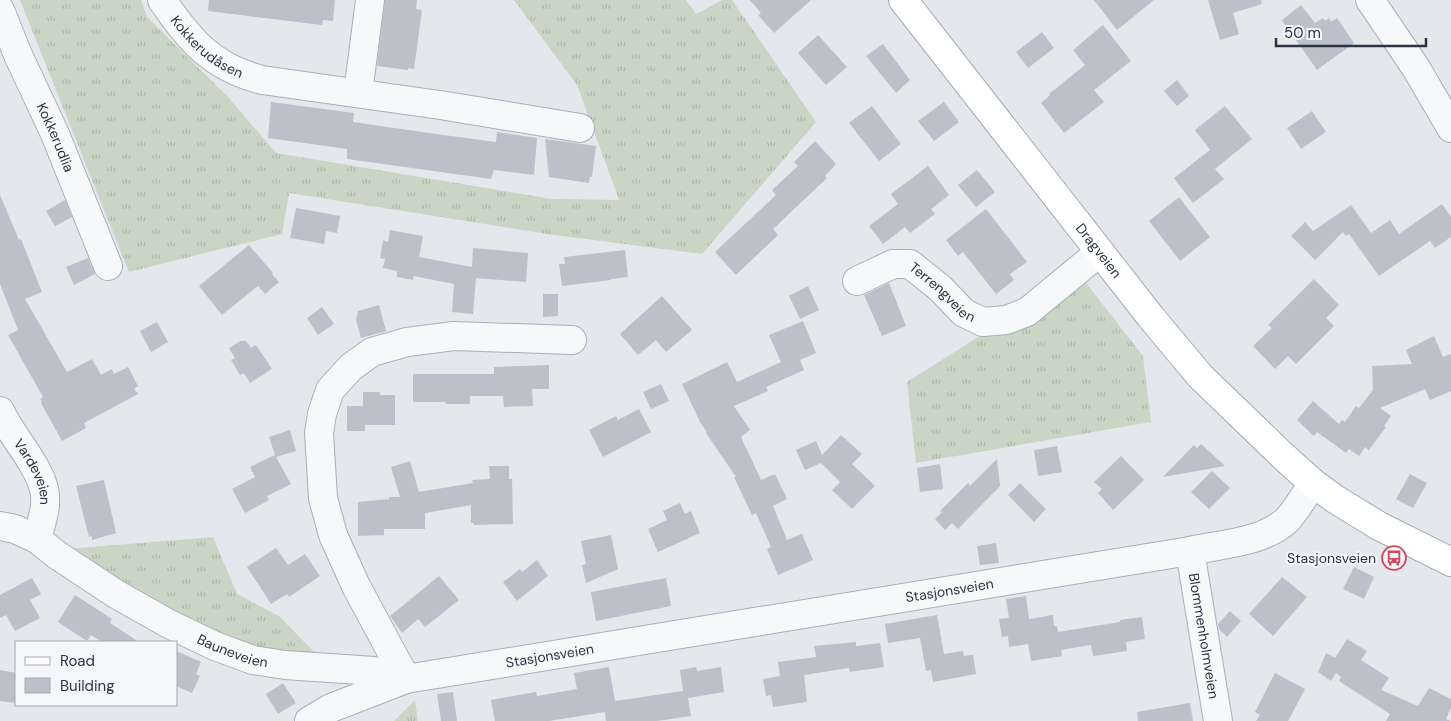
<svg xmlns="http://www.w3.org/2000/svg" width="1451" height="721" font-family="'DM Sans',sans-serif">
<defs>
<pattern id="grass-tufts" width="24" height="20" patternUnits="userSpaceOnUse" patternTransform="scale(1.25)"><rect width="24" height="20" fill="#c9d6c5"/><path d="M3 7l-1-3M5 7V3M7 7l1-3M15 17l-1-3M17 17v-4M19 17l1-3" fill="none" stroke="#adb8ab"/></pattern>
</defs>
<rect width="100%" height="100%" fill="#e4e7ec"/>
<!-- grass -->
<path fill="url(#grass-tufts)" d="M 20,0 L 141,0 L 147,17 L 228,97 L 276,153 L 552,199 L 619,200 L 577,85 L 514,0 L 686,0 L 696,14 L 722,0 L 732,0 L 816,122 L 702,254 L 554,235 L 289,193 L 282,234 L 129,272 Z
M 1086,283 L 1143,356 L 1151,422 L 916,463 L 907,382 L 986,332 L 1011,331 Z
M 213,537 L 237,594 L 279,616 L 321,659 L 259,651 L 214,638 L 67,549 Z
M 415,700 L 418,721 L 394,721 Z"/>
<!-- building -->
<path fill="#bbc0ca" d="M 209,0 L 335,0 L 333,21 L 323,20 L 322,25 L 208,11 Z
M 385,0 L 417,0 L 416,9 L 422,10 L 414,69 L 408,68 L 408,70 L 377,66 Z
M 750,0 L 811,0 L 774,33 L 758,15 L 761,13 Z
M 1094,0 L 1154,0 L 1117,30 Z
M 1208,0 L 1261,0 L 1262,4 L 1233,13 L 1239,34 L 1220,40 Z
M 1301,5 L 1315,23 L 1323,18 L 1325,21 L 1329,18 L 1331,22 L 1337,18 L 1354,43 L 1317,70 L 1282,20 Z
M 1103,25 L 1131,61 L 1094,90 L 1104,102 L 1064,133 L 1041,103 L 1050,95 L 1049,94 L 1085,65 L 1073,50 Z
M 1042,32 L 1054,48 L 1028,68 L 1016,52 Z
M 818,35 L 847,67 L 826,85 L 798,53 Z
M 883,44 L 910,80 L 896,93 L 866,56 Z
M 1177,80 L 1189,96 L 1177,106 L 1164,91 Z
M 271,102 L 354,113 L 353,122 L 436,134 L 496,142 L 497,132 L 537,138 L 534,175 L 494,170 L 491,179 L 347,159 L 347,149 L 268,138 Z
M 944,102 L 959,122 L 934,141 L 918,121 Z
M 872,106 L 901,144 L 879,161 L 849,123 Z
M 1225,106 L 1252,139 L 1215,169 L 1224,179 L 1193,203 L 1174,178 L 1210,150 L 1195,130 Z
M 1312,111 L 1326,132 L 1301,149 L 1287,128 Z
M 545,139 L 596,146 L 592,177 L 590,177 L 589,183 L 549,177 Z
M 815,141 L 836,164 L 825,176 L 827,178 L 773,229 L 778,235 L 736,275 L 715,252 L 776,195 L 772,190 L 798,166 L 794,162 Z
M 928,166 L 949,195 L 931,209 L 935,214 L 910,233 L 905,227 L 883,244 L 869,226 L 898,204 L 891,194 Z
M 977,170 L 995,192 L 976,207 L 958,185 Z
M 0,195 L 19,240 L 21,239 L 42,292 L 25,299 L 67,372 L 92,359 L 101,375 L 112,369 L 114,374 L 128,367 L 138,386 L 134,389 L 138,394 L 84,423 L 86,428 L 62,441 L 41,403 L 42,402 L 40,399 L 43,397 L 8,335 L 18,330 L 0,284 Z
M 1179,197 L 1210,237 L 1180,261 L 1149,221 Z
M 65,200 L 72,217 L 55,226 L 46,211 Z
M 1442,204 L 1451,217 L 1451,237 L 1435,248 L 1430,241 L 1379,276 L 1349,234 L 1346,236 L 1343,232 L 1315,260 L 1291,236 L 1305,222 L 1313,231 L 1351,205 L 1371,233 L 1390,220 L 1399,234 Z
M 296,208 L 340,216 L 337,233 L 326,231 L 324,244 L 290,238 Z
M 986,209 L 1027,262 L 1010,274 L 1014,280 L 996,294 L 963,252 L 958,256 L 946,240 Z
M 390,230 L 423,236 L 419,257 L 472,267 L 473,248 L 528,253 L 526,282 L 476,278 L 473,314 L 452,312 L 454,284 L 414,276 L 413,280 L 397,277 L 397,271 L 383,268 L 385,259 L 380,258 L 383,240 L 388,242 Z
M 249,245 L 273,273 L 272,274 L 279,282 L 265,294 L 258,286 L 222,315 L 199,286 Z
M 625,250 L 628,277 L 611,279 L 611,280 L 562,286 L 559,264 L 565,264 L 564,257 Z
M 88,258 L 95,274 L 74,285 L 66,267 Z
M 1314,279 L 1339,305 L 1326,318 L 1334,326 L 1296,364 L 1288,356 L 1275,369 L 1253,346 L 1272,328 L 1268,325 Z
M 889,283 L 906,326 L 882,336 L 864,295 Z
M 808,286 L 819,310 L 800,319 L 789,296 Z
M 543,294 L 558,294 L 558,316 L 543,317 Z
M 662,296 L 692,330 L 666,352 L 656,340 L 638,355 L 620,334 Z
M 379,305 L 386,331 L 361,338 L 356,320 L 358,311 Z
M 322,307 L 334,324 L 318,335 L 307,318 Z
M 803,321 L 816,353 L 800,360 L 804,370 L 766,387 L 768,391 L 734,406 L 750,430 L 741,437 L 761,480 L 775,474 L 787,499 L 773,506 L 787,540 L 802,534 L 813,560 L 778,575 L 767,549 L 771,547 L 756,513 L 752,515 L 734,477 L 736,477 L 706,433 L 707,432 L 700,422 L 682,384 L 727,362 L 737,382 L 781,362 L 769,335 Z
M 157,322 L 168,342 L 151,352 L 140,331 Z
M 1434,336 L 1443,357 L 1451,354 L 1451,391 L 1430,400 L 1425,389 L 1380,408 L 1391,416 L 1384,426 L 1386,427 L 1369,450 L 1365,447 L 1359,456 L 1349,449 L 1346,453 L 1317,432 L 1314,436 L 1297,420 L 1313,401 L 1339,424 L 1342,420 L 1345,422 L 1356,406 L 1359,408 L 1373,390 L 1372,366 L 1412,364 L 1406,350 Z
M 240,341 L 246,341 L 251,348 L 256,345 L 272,369 L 250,383 L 244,373 L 240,375 L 231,360 L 235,358 L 229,348 Z
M 549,365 L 549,389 L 532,389 L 533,406 L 504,407 L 503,396 L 470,396 L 470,404 L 446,404 L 445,402 L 413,402 L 413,374 L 494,374 L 494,367 Z
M 661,384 L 669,401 L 651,409 L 643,392 Z
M 363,392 L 380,392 L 380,395 L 395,395 L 395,425 L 365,425 L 365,431 L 347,431 L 347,406 L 363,406 Z
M 639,409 L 651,432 L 603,457 L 589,430 L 616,416 L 618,420 Z
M 290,430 L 296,451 L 276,457 L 291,484 L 267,496 L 269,500 L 245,513 L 232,489 L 255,477 L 250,467 L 275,455 L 269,437 Z
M 841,435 L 862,454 L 852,464 L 875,486 L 852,509 L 832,490 L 840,482 L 821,463 L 805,470 L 796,450 L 816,441 L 822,455 Z
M 1201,444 L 1225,466 L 1163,477 L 1194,445 L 1197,448 Z
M 1057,446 L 1062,472 L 1038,476 L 1034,450 Z
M 1121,456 L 1144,480 L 1113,510 L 1098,493 L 1102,489 L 1094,482 Z
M 997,459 L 1000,486 L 958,529 L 952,523 L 945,530 L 935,519 L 942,512 L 940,511 L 968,483 L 970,486 Z
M 410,461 L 419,492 L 473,483 L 472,480 L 490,479 L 489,466 L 509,466 L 509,479 L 512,479 L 513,524 L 474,525 L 474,523 L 471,523 L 471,505 L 425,513 L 425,529 L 384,529 L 384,535 L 358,536 L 358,502 L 389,499 L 389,497 L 400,497 L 391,467 Z
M 940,464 L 943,489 L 920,492 L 917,468 Z
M 1212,471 L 1230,488 L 1209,509 L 1191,492 Z
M 1410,474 L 1427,483 L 1413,508 L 1396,499 Z
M 104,480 L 116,533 L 92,540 L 92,536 L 89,537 L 76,486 Z
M 1020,483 L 1046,509 L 1034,522 L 1008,495 Z
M 680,503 L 685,514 L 691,511 L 700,533 L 658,552 L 648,529 L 667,520 L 663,511 Z
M 611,535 L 618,569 L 586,583 L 582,565 L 586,564 L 581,541 Z
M 996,543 L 999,563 L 980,565 L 977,546 Z
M 276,548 L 288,565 L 305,554 L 320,576 L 289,597 L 287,594 L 271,604 L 247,567 Z
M 537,560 L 548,576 L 517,601 L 503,582 L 520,569 L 522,572 Z
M 1354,567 L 1374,577 L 1364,599 L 1343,589 Z
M 439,576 L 459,600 L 425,627 L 418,619 L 402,633 L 390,616 Z
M 1282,577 L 1307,597 L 1273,636 L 1249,614 Z
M 32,578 L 41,594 L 30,600 L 40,618 L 15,631 L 6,615 L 0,618 L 0,595 Z
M 666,578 L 671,606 L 596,621 L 591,592 Z
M 75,595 L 112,619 L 110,623 L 139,642 L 102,642 L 91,635 L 87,641 L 58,622 Z
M 1026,596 L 1029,619 L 1053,615 L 1054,626 L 1057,626 L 1058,632 L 1120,622 L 1120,620 L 1142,617 L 1145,639 L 1126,642 L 1127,651 L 1093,656 L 1091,645 L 1061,650 L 1062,656 L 1031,661 L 1028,644 L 1009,647 L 1008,636 L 1002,637 L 999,619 L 1009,618 L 1006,599 Z
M 1230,611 L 1241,621 L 1227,637 L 1219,629 L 1218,624 Z
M 937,615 L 944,654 L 963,651 L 964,656 L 973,655 L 976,674 L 933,682 L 931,670 L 926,671 L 920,638 L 888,643 L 885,624 Z
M 1347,639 L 1367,651 L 1361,660 L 1389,678 L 1381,690 L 1418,706 L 1429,688 L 1451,699 L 1451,708 L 1446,719 L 1451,721 L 1386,721 L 1390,714 L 1339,681 L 1341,677 L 1336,673 L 1331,681 L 1318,672 L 1326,653 L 1335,658 Z
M 856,642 L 856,646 L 880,643 L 884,667 L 850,672 L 849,668 L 804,675 L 807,702 L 773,707 L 771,695 L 766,696 L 763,679 L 780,676 L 778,662 L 816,657 L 814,646 Z
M 176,651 L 201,662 L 196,674 L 200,676 L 192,693 L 176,686 Z
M 609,667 L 615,701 L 683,691 L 680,670 L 696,667 L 697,671 L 721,667 L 724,692 L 688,698 L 691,716 L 657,721 L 606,721 L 605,712 L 549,721 L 495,721 L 491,700 L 536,692 L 537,696 L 577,689 L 574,673 Z
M 0,670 L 16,673 L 16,703 L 0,701 Z
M 1275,673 L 1305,689 L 1288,721 L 1256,721 L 1260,715 L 1255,712 Z
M 283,683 L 296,703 L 278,714 L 266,694 Z
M 453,692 L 457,721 L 441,721 L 437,694 Z
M 1190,703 L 1193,721 L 1138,721 L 1137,712 Z"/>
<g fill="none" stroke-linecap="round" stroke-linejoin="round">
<!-- minor casing -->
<g stroke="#a9aeb7" stroke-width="30">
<g id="minor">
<path id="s1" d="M 162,0 C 190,41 212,67 262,80 L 440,105 L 580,128"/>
<path d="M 1370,0 L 1416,68 L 1451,128"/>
<path id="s2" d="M 0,10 L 18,55 L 55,134 L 108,266"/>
<path d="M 358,93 L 370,0"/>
<path id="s3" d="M 857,281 L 893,264 L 910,264 L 940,288 L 964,313 L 983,322 L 1006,320 L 1027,312 L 1100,252"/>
<path id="s4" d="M 572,340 L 454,336 L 407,342 L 372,352 L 351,367 L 330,390 L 322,414 L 319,433 L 323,498 L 333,535 L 356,586 L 406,679 L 1190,551 C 1221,544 1261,543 1286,521 C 1296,511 1305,495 1313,483"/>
<path id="s5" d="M 0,411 C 12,437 37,462 44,489 C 48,506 41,523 37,539"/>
<path id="s6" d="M 0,526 L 15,529 L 37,539 L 57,555 L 116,594 L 169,624 L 215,646 L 253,660 L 285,665 L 374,671 L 406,679"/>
<path id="s7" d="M 1190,551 L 1218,721"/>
<path d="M 309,721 L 331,708 L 406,679"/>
</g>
</g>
<!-- major casing -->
<g stroke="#a3abb8" stroke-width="30">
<g id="major">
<path id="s8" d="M 903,0 L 1150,316 L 1200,376 L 1283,456 L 1313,483 L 1335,499 L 1379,526 L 1451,562"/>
</g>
</g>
<!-- minor -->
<use href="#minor" stroke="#f7f8fa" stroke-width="28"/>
<!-- major -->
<use href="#major" stroke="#fff" stroke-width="28"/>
</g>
<!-- icons -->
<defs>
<g id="bus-ring" transform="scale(1.25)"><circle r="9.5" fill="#f4f6f9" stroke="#d1495b" stroke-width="1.5"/><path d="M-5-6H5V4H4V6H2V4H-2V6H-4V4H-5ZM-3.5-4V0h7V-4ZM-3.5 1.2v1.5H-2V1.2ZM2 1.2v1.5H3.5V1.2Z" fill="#d1495b"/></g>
</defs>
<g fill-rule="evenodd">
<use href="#bus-ring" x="1394" y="558"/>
</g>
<g text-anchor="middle" stroke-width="4" stroke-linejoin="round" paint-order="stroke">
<!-- street labels -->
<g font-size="14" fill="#2b3445" stroke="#f4f6f9">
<text dy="5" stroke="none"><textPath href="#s1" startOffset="66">Kokkerudåsen</textPath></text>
<text dy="5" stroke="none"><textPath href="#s2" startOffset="139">Kokkerudlia</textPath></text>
<text dy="5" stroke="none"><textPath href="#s8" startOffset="318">Dragveien</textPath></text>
<text dy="5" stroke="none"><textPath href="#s3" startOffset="100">Terrengveien</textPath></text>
<text dy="5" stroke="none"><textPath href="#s5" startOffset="70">Vardeveien</textPath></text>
<text dy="5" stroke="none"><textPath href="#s4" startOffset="1119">Stasjonsveien</textPath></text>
<text dy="5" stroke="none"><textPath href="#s7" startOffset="86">Blommenholmveien</textPath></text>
<text dy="5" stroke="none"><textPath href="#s6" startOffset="266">Bauneveien</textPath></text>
<text dy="5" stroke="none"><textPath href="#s4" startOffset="714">Stasjonsveien</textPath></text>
</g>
<!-- poi labels -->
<g font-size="14" fill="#2b3445" stroke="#f4f6f9" text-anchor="end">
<text x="1376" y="563">Stasjonsveien</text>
</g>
</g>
<!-- legend -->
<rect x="15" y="641" width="162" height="65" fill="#f4f6f9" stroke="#a4a8b1"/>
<rect x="25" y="657" width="25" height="8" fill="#ffffff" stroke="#a4a8b1"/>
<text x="60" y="666" font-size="15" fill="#2b3445">Road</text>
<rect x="25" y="678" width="25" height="15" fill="#bbc0ca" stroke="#a4a8b1"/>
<text x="60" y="691" font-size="15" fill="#2b3445">Building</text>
<!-- scale -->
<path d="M1276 38v8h150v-8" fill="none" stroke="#2b3445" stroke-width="2.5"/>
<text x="1284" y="38" font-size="15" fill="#2b3445" stroke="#f4f6f9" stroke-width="4" paint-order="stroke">50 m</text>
</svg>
